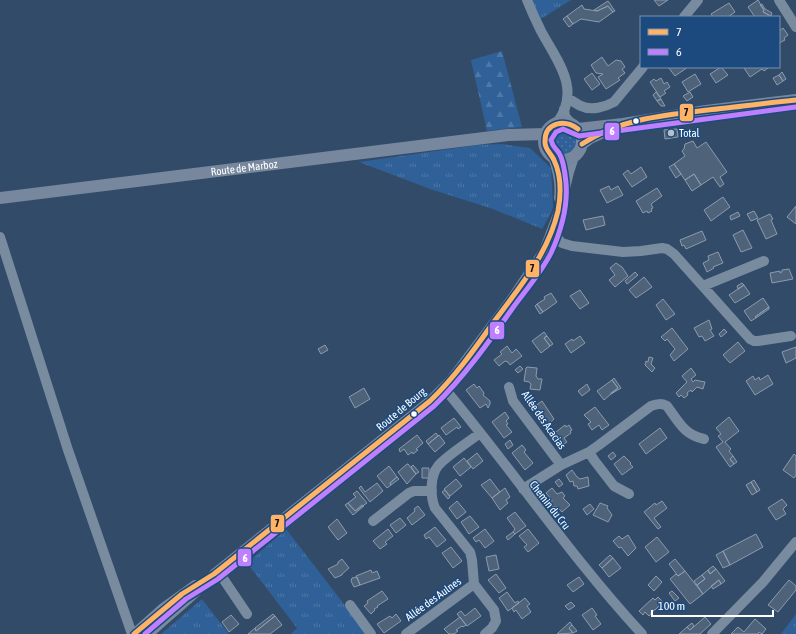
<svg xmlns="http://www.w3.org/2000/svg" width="796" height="634" font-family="'Asap Condensed',sans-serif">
<defs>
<pattern id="grass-tufts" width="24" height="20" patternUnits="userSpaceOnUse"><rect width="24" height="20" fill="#2f6097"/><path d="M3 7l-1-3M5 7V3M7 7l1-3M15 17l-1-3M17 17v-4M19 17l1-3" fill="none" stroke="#4e78a7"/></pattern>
<pattern id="forest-firs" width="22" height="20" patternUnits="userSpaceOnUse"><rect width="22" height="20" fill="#2f6097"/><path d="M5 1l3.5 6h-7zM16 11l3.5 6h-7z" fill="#4e78a7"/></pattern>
<pattern id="garden-dots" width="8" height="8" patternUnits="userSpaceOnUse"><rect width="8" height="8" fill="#2f6097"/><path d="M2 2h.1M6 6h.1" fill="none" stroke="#4e78a7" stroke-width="1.8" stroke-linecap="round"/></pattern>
</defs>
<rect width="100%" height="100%" fill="#324b69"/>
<!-- grass -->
<path fill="url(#grass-tufts)" d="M 530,0 L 571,0 L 539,20 Z
M 501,144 L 530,148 L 551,168 L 553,207 L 551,213 L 542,229 L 493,209 L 430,189 L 359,162 L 477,145 Z
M 286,529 L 367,634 L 291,634 L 297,628 L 247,563 Z
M 202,599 L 229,634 L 161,634 Z
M 796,614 L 796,634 L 781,634 Z"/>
<!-- forest -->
<path fill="url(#forest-firs)" d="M 502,51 L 522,127 L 487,131 L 471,60 Z"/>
<!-- garden -->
<path fill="url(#garden-dots)" d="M550 142a13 13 0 1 1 26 0a13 13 0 1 1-26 0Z"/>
<!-- building -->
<path fill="#4e637a" stroke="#8c9bae" d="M 654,0 L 668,0 L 659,6 Z
M 758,0 L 764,10 L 763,12 L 771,16 L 770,17 L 755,17 L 748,7 Z
M 608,1 L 615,11 L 613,12 L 608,6 L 597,11 L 594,10 Z
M 729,3 L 735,12 L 728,17 L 713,17 L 711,14 Z
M 762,4 L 765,9 L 772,13 L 771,16 L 763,12 L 764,10 L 760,5 Z
M 582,5 L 584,9 L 597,11 L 608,6 L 613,12 L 599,22 L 581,19 L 573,24 L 567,16 Z
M 567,16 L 573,24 L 569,27 L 563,19 Z
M 783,28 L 788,35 L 784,38 L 785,40 L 779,43 L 779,31 Z
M 602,57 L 608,66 L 616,60 L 621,61 L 625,67 L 622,69 L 625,73 L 618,78 L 620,80 L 606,89 L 598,77 L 603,74 L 596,73 L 591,65 Z
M 668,67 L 688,67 L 675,76 Z
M 721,67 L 728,75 L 716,83 L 710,74 Z
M 745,67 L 768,67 L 768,68 L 764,71 L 762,69 L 750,77 L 744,68 Z
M 782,72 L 786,79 L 783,81 L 779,75 Z
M 592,73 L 600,84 L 592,90 L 584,79 Z
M 695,74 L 701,84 L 688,92 L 682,82 Z
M 779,75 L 783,81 L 777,85 L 773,78 Z
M 661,78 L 664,84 L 667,82 L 670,87 L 664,91 L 666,93 L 660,97 L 650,82 L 654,79 L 656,81 Z
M 656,92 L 661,99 L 657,101 L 653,95 Z
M 690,92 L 693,97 L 687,101 L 683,96 Z
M 661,99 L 665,106 L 661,106 L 657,101 Z
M 677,129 L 678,137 L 665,139 L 664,130 Z
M 693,141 L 697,148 L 706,142 L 727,172 L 720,177 L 724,184 L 720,187 L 713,177 L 701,185 L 694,174 L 685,180 L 674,164 L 685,156 L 682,151 L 684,149 L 685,144 Z
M 674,164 L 681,174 L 676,178 L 669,167 Z
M 641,167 L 647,177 L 632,187 L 623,174 L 628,170 L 631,174 Z
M 694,174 L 701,185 L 692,191 L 685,180 Z
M 609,186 L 611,190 L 618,186 L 623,195 L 607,203 L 600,190 Z
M 657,188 L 662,196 L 651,204 L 653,208 L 651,209 L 652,211 L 648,213 L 647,211 L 643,213 L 636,201 Z
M 723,197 L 730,207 L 711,221 L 704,210 Z
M 796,206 L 796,224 L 787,217 Z
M 754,211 L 758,218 L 751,221 L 747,214 Z
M 738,212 L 740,216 L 731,220 L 730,216 Z
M 770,214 L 773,219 L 771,220 L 777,234 L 766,239 L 757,220 Z
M 603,216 L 605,225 L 586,230 L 583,220 Z
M 743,230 L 752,248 L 741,252 L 733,235 Z
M 702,231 L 706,240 L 686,249 L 684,245 L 682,246 L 680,240 Z
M 718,252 L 723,263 L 713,267 L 714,268 L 707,272 L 703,263 L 709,260 L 708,256 Z
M 616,263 L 622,267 L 628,276 L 615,287 L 609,280 L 615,275 L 610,268 Z
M 789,269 L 793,279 L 772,283 L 770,273 L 780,271 L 780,273 L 782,272 L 782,270 Z
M 635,272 L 638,275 L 627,284 L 625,281 Z
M 644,277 L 652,287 L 636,298 L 629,290 Z
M 742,283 L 744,285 L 738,289 L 737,286 Z
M 744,285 L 750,294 L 735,303 L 729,295 Z
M 580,290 L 589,303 L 580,309 L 570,296 Z
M 551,293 L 557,302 L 543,312 L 537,304 L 545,299 L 544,297 Z
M 763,298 L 769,307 L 755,317 L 756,318 L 751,321 L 744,311 Z
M 663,299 L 675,314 L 666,320 L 656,305 Z
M 537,304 L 543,312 L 540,314 L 535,306 Z
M 769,307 L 769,309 L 756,318 L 755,317 Z
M 709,320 L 712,329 L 710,330 L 714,336 L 705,341 L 702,336 L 699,337 L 694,328 Z
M 672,328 L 688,349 L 674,361 L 670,355 L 675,349 L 667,339 L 665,341 L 661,337 Z
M 724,329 L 727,332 L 721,337 L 719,334 Z
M 544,332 L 547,336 L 544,338 L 550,346 L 541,353 L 532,341 Z
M 547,336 L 553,344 L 550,346 L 544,338 Z
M 580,336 L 585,343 L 571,353 L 565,344 L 572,339 L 573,341 Z
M 738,342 L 745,351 L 730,363 L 723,355 Z
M 325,345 L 328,350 L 321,354 L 318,349 Z
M 507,346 L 512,353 L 516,349 L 522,356 L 510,365 L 508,362 L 505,361 L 499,366 L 494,360 L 502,354 L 500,352 Z
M 796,347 L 796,358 L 786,363 L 782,352 Z
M 649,357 L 653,358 L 651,364 L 655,368 L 652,372 L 645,365 L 646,361 L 648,362 Z
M 520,366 L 523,369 L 518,373 L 515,370 Z
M 527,367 L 537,368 L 536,376 L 538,379 L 542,379 L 540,390 L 530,389 L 531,384 L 529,382 L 524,381 L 526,368 Z
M 691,368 L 696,375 L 691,379 L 693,382 L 695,380 L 705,382 L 703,389 L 697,387 L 692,392 L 691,390 L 687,393 L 688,395 L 684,398 L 681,395 L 679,397 L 676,393 L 687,382 L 682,376 Z
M 768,375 L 773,384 L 755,395 L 746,381 L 753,376 L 755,380 L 759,377 L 760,380 Z
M 614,378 L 621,388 L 611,394 L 611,393 L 618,388 L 612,380 Z
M 612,380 L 618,388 L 604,400 L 597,391 Z
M 474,384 L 477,388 L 479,386 L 484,393 L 483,395 L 490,401 L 490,404 L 488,408 L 486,404 L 480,408 L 466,390 Z
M 587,384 L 590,390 L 582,396 L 578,391 Z
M 364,388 L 370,399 L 355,408 L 349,397 Z
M 542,401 L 554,419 L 548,425 L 545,423 L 534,407 Z
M 595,407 L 609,425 L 602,430 L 599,425 L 592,430 L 588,424 L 591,422 L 584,415 Z
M 505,412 L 509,418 L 506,421 L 508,424 L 506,425 L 512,432 L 504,438 L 492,422 Z
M 729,417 L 739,431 L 725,442 L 731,449 L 729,451 L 733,456 L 730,459 L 734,464 L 730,467 L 716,447 L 723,442 L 718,436 L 721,434 L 716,428 Z
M 454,418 L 461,427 L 458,429 L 457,427 L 446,435 L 441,428 Z
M 565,425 L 566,427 L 569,425 L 572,430 L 570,431 L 571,433 L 564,438 L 567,442 L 561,446 L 552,435 Z
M 660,428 L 667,438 L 646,454 L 639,444 Z
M 436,433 L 438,436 L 428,444 L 426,441 Z
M 417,435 L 423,443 L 416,449 L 418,450 L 413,454 L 412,452 L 408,455 L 404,449 L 400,452 L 399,449 Z
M 439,435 L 445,443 L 435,452 L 428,444 Z
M 510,440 L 513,445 L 508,449 L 505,444 Z
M 522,445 L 526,450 L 524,452 L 533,463 L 525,470 L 512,453 Z
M 613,452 L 616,456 L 611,460 L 608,456 Z
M 477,453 L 483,461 L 473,469 L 467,461 Z
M 794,454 L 796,456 L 796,475 L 794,478 L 783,470 Z
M 624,456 L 631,463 L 630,464 L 633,467 L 622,475 L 614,464 Z
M 733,456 L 737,462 L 734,464 L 730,459 Z
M 464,458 L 471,467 L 460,476 L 453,467 Z
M 407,464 L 408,464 L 416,474 L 407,484 L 398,472 Z
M 413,465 L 419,472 L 416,474 L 411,467 Z
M 389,466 L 397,477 L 390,483 L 391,485 L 387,488 L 377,476 Z
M 422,468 L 429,468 L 429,478 L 422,478 Z
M 572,470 L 577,477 L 580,479 L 588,477 L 589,486 L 578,489 L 577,486 L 574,486 L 573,481 L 570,482 L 566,475 Z
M 397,477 L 399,479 L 391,485 L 390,483 Z
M 456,479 L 462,486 L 450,496 L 444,489 Z
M 490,479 L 500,492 L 492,498 L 481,485 Z
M 559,479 L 563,484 L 559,487 L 555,482 Z
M 754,480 L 760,490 L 757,492 L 751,482 Z
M 751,482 L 757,492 L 752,495 L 746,485 Z
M 377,483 L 383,491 L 370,502 L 359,488 L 361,486 L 365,492 Z
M 505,488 L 510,497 L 506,500 L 508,503 L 500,510 L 492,498 Z
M 552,488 L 557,494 L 562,492 L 565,496 L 563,498 L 570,505 L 562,512 L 557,507 L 553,507 L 551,504 L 552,500 L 546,493 Z
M 445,490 L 450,497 L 448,499 L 442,492 Z
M 357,491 L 367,503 L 355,511 L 348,503 L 356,497 L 353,494 Z
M 782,499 L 787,505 L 783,509 L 786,514 L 776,520 L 768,508 Z
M 457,501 L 466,512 L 457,519 L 449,508 Z
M 662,501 L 667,508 L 654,518 L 661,527 L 658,529 L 644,512 L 655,503 L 656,505 Z
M 348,503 L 355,511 L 362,505 L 364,506 L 353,515 L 345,505 Z
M 600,503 L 608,506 L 607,508 L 610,512 L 612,515 L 608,522 L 593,515 Z
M 590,504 L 594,509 L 587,515 L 583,509 Z
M 418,506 L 425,515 L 412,525 L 407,518 L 415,511 L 414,509 Z
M 515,512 L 526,526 L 515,534 L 513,532 L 515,529 L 507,518 Z
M 470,516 L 479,527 L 469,534 L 461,522 Z
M 400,518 L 406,525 L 396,533 L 390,525 Z
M 337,519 L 347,533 L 338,540 L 328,527 Z
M 435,527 L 446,540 L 437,547 L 429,537 L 426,539 L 424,535 Z
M 388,529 L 393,536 L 385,542 L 387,544 L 380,549 L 373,541 Z
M 485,529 L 494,541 L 485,548 L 479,540 L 476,542 L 473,538 Z
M 528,529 L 539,543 L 528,552 L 524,547 L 527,545 L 519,536 Z
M 513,532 L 515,534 L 508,540 L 506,537 Z
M 756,534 L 763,547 L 730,565 L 723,551 Z
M 628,535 L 636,548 L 628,556 L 621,547 L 619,548 L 613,541 L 619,536 L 622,539 Z
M 657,537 L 669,552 L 656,562 L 645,547 Z
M 451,547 L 462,561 L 453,568 L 442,553 Z
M 723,551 L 730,565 L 723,568 L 716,555 Z
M 496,555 L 499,569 L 489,571 L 486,557 Z
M 610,555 L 613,558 L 602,568 L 599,565 Z
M 613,558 L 621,568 L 609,577 L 602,568 Z
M 342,559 L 349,568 L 342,574 L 342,575 L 335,578 L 328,569 L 338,564 L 338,562 Z
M 675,559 L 685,571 L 678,576 L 669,564 Z
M 713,566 L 716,569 L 710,574 L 708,570 Z
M 716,569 L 725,581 L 721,584 L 719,580 L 703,594 L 697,585 L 705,579 L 702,575 L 708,570 L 710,574 Z
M 371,570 L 372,573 L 377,571 L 380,578 L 360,585 L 356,576 Z
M 685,571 L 703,594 L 690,604 L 670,579 L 676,574 L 678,576 Z
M 496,574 L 506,588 L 499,593 L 488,580 Z
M 702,575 L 705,579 L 697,585 L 694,581 Z
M 656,576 L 662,582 L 654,591 L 648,585 Z
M 357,577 L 360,585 L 354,587 L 351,581 L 352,578 Z
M 579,577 L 584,584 L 573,592 L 567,585 Z
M 719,580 L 721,584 L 713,589 L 711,586 Z
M 789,580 L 796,586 L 796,590 L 778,612 L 768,605 Z
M 382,591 L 388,599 L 377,606 L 378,607 L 374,609 L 375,610 L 371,614 L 364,606 L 368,603 L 367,601 Z
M 672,591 L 679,598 L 675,601 L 669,593 Z
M 507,592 L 515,603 L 518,601 L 519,603 L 508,611 L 499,598 Z
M 658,597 L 663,602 L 655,610 L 654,610 L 649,616 L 645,612 L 643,615 L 639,611 L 653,598 L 655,600 Z
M 525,598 L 530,604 L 527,606 L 531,612 L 522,619 L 516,610 L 514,612 L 512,608 Z
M 571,602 L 575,606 L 569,610 L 565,606 Z
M 475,608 L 481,616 L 467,626 L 457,614 L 461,611 L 465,616 Z
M 592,608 L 597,615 L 595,616 L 601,624 L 593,630 L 582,615 Z
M 273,614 L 275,616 L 256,631 L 255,628 Z
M 396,614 L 401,621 L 384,633 L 377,624 L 390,616 L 392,618 Z
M 231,615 L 239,624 L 229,632 L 222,622 Z
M 275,616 L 282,625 L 270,634 L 248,634 L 255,628 L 256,631 Z
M 460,617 L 466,625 L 463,627 L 462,626 L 456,630 L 458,631 L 454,634 L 449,634 L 444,629 Z
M 705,617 L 711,624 L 700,634 L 679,634 L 687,627 L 690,630 Z
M 755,619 L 766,629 L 762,634 L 759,632 L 758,634 L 731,634 L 738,627 L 744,632 Z
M 570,622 L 572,625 L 569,628 L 573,633 L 557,634 Z
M 692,623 L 694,626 L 690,630 L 687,627 Z
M 572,625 L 577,631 L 573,633 L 569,628 Z"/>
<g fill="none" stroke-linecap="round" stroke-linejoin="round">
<!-- minor -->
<path stroke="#788b9f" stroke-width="10" d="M 527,0 C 531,10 536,21 541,31 C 557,61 582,89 557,123
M 779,0 L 796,27
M 684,17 L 698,0
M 567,98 C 572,100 576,104 581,106 C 591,111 605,107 614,102 L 643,67
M 564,109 L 565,116 L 572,125
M 553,157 C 558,171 561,184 559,198
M 551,232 L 562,243 L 572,246 L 623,252 L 641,251 L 662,248 L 667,249 L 674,254 L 750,339 L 754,341 L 758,341 L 791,336
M 0,237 L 68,450 L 132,634
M 703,286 L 764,261
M 509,387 L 513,401 L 561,465
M 444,388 C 512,469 570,556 642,634
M 480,433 C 469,442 446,456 438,466 C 430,476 430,496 435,508 L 470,552 L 472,560 L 474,584 L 494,610 L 496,621 L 492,628 L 485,634
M 589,452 L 594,460 L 614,486 L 629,494
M 523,489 L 561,465 L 589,452 L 599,445 L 651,406 C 657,404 661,403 667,406 C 679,422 684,435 704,439
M 373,521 L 409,493 L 414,491 L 432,491
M 218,571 L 247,614
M 350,605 L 371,634
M 134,634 L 163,608 L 195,585
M 149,634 C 170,613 195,596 214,574 L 430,401 L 451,380 L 511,300 L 544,251 L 560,209 L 569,172 L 574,157
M 406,634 L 474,584
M 712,634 L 763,582 L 796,542"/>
<!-- major -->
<g stroke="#77879d" stroke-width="12">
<circle cx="563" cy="141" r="19"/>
<path d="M 578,129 L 623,124 L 706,111 L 796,100"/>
<path d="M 582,144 L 590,138 L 612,128"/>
<path id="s1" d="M 0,198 L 508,135 L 546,134"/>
</g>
<!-- bus-1 casing -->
<g stroke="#1c4a7f" stroke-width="8">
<path id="bus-1" d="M 582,144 C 619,119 664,115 708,110 C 737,107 767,103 796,100
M 134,634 L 182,594 L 214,574 L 430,401 C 454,378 474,350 493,323 C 519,288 548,254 558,211 C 561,195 561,175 554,160 C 551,153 544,149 545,141 C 545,122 565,119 578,129"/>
</g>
<!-- bus-2 casing -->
<g stroke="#1c4a7f" stroke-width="8">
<path id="bus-2" d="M 145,634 L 186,599 L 218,579 L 434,406 C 464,377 488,343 512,309 C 525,291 541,273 551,253 C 561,231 568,207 566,183 C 565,173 564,161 559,153 C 555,147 553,148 551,140 L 556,132 L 563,129 L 579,136 L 796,107"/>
</g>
<!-- bus-1 -->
<use href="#bus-1" stroke="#ffb366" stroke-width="5"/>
<!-- bus-2 -->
<use href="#bus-2" stroke="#bf80ff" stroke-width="5"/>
</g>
<!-- markers -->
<g fill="#fff" stroke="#1c4a7f" stroke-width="1.5">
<circle cx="636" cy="121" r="3.5"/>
<circle cx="414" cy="414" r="3.5"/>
</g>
<circle fill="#b7c0ca" stroke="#1c4a7f" stroke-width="1.5" cx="671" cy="133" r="4"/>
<g text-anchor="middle" stroke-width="3" stroke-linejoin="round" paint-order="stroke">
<!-- poi labels -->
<g font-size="11" fill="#fff" stroke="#1c4a7f" text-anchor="start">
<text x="679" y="137">Total</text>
</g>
<!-- street labels -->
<g font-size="11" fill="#fff" stroke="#1c4a7f">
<text dy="4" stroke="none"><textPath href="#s1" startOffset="246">Route de Marboz</textPath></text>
<text transform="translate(401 409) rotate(-40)" y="4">Route de Bourg</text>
<text transform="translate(544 420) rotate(55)" y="4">Allée des Acacias</text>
<text transform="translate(550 505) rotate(52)" y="4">Chemin du Cru</text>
<text transform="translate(433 599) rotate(-36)" y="4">Allée des Aulnes</text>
</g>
</g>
<g stroke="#1c4a7f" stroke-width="1.5">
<rect x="679" y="103" width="15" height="19" rx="4" fill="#ffb366"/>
<rect x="604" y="122" width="16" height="19" rx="4" fill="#bf80ff"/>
<rect x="525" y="259" width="15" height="19" rx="4" fill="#ffb366"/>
<rect x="489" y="321" width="16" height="19" rx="4" fill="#bf80ff"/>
<rect x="270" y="514" width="15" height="19" rx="4" fill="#ffb366"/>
<rect x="237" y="548" width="15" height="19" rx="4" fill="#bf80ff"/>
</g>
<g font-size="11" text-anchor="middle" font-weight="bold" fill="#fff">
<text x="612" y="135">6</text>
<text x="497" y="334">6</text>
<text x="245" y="562">6</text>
</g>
<g font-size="11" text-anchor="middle" font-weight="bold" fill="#111">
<text x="686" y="116">7</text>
<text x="532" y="272">7</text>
<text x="277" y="527">7</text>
</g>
<!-- legend -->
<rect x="640" y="16" width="140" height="52" fill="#1c4a7f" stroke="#7792b2"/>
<rect x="648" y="29" width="20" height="6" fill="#ffb366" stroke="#7792b2"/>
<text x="676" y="36" font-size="12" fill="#ffffff">7</text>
<rect x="648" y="49" width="20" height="6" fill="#bf80ff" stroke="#7792b2"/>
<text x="676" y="56" font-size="12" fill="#ffffff">6</text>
<!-- scale -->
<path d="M652 610v6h121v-6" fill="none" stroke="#ffffff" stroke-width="2"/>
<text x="658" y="610" font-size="12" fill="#ffffff" stroke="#1c4a7f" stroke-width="3" paint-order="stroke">100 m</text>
</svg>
